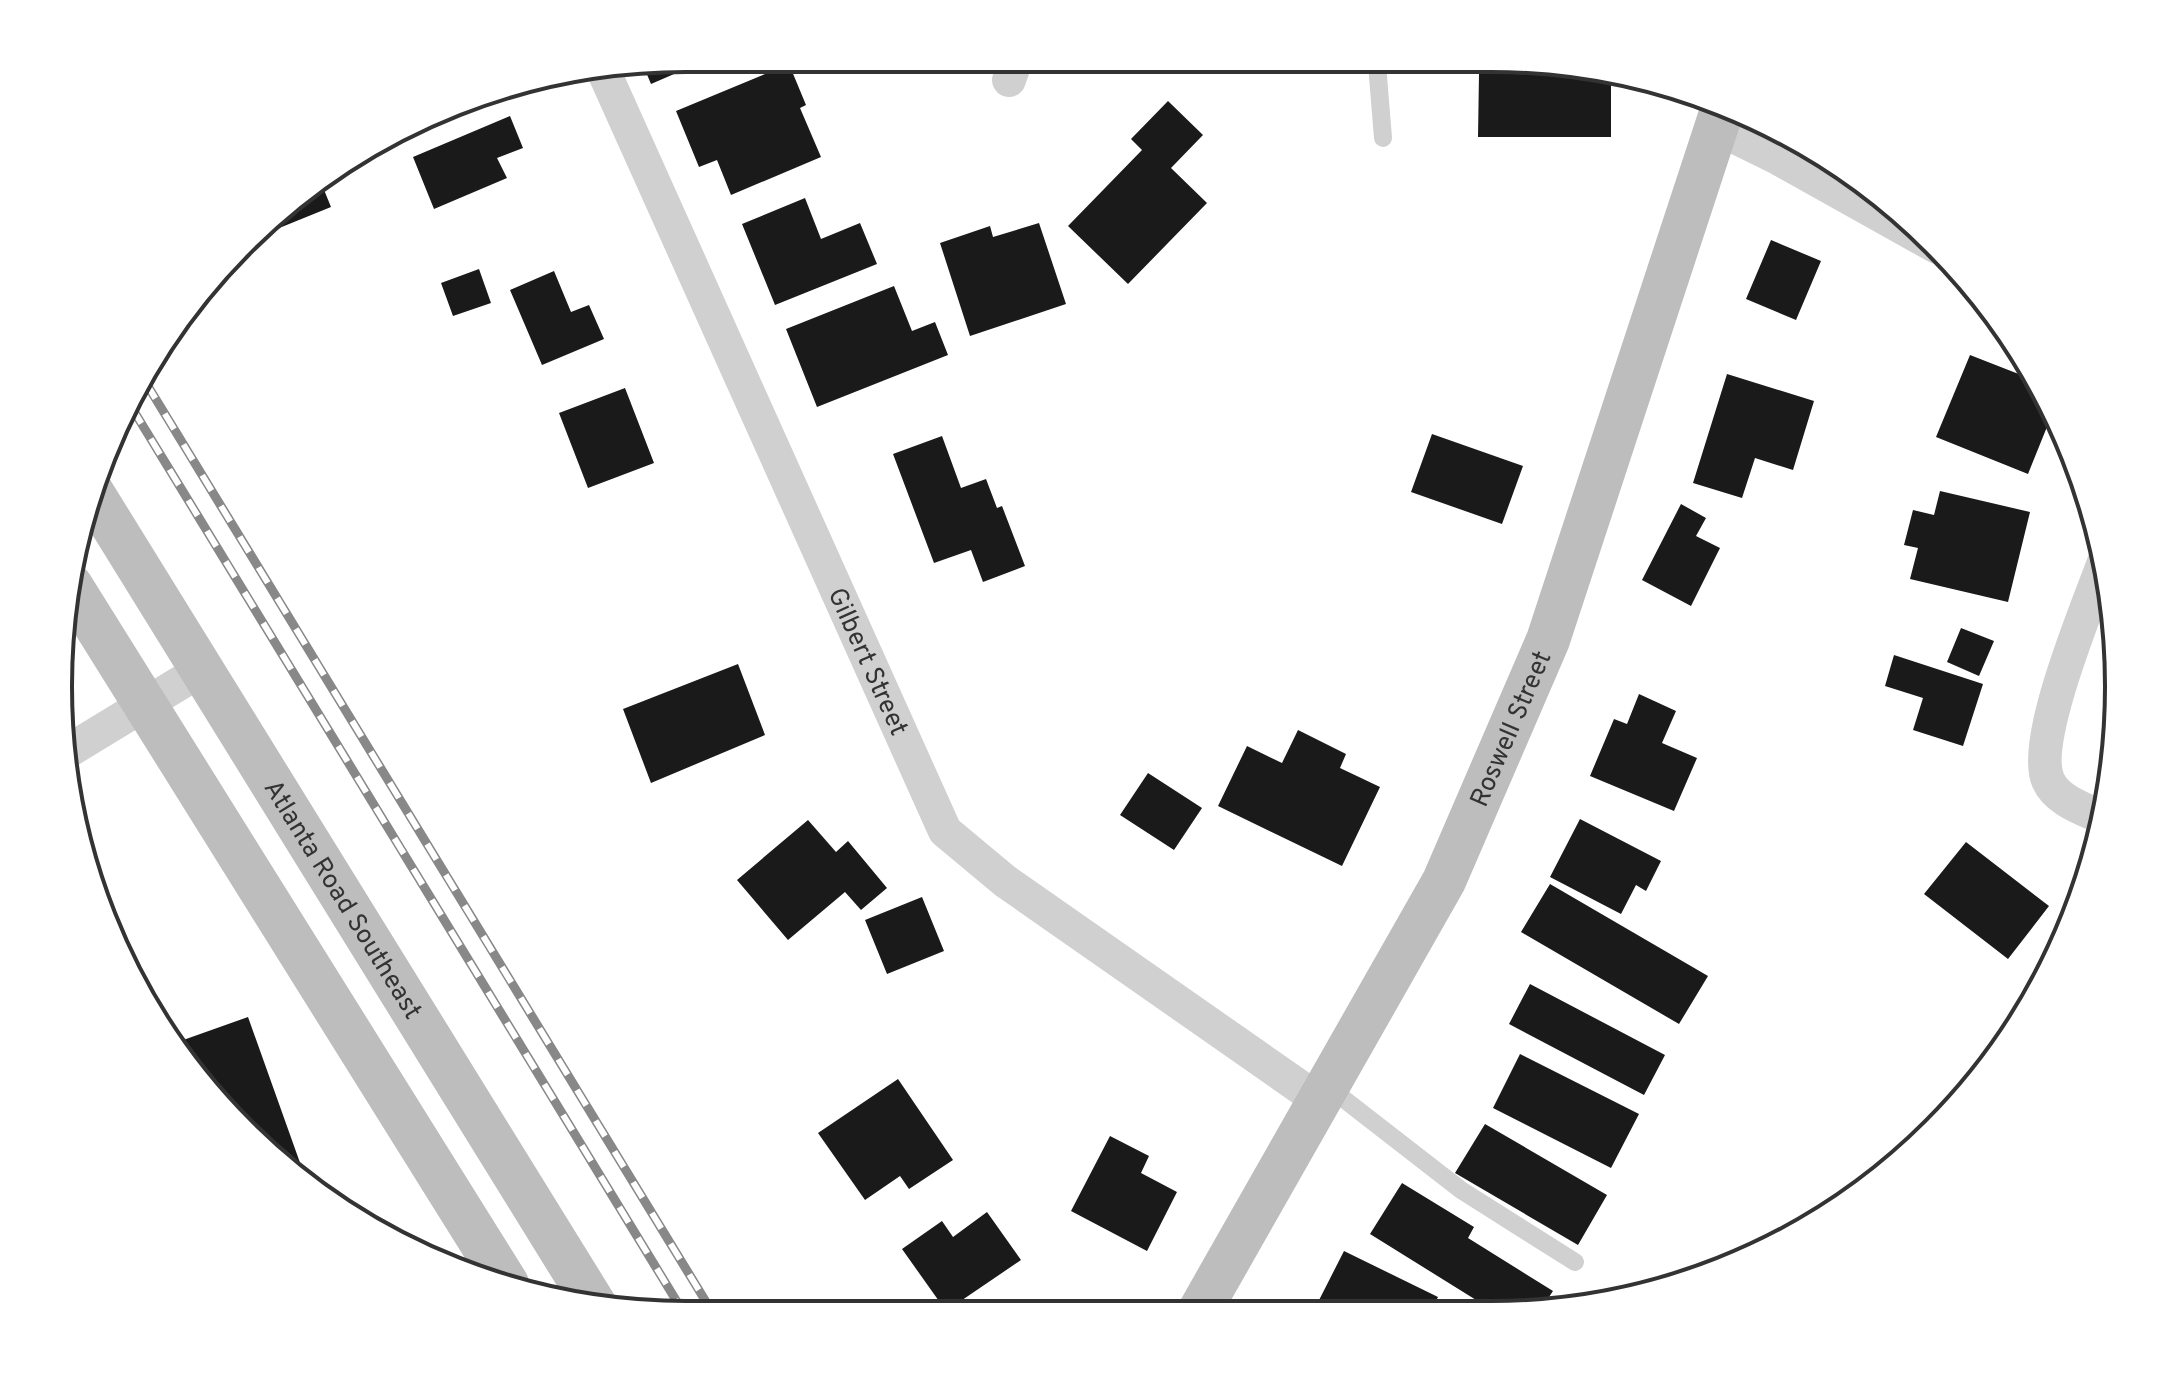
<svg xmlns="http://www.w3.org/2000/svg" width="2177" height="1373" font-family="Overpass,sans-serif">
<rect width="100%" height="100%" fill="#fff"/>
<!-- building -->
<path fill="#1a1a1a" d="M 687,58 L 711,58 L 651,84 L 643,65 Z
M 789,64 L 806,105 L 800,108 L 821,157 L 731,195 L 717,160 L 699,167 L 676,111 Z
M 1479,74 L 1611,74 L 1611,137 L 1478,137 Z
M 1168,101 L 1203,135 L 1171,168 L 1207,203 L 1128,284 L 1068,226 L 1142,150 L 1131,139 Z
M 510,116 L 523,148 L 497,158 L 507,178 L 434,209 L 413,157 Z
M 320,180 L 331,207 L 262,235 L 261,235 Z
M 805,198 L 821,239 L 860,223 L 877,264 L 775,305 L 742,224 Z
M 1039,223 L 1066,304 L 970,336 L 940,243 L 990,226 L 993,237 Z
M 1771,240 L 1821,261 L 1796,320 L 1746,299 Z
M 479,269 L 491,303 L 453,316 L 441,283 Z
M 554,271 L 571,312 L 589,305 L 604,339 L 542,365 L 510,290 Z
M 894,286 L 912,331 L 935,322 L 948,355 L 817,407 L 786,329 Z
M 1970,355 L 2039,382 L 2053,412 L 2028,474 L 1936,437 Z
M 1727,374 L 1814,401 L 1793,470 L 1755,458 L 1742,498 L 1693,483 Z
M 625,388 L 654,463 L 588,488 L 559,413 Z
M 1432,434 L 1523,466 L 1502,524 L 1411,492 Z
M 942,436 L 961,488 L 986,479 L 997,508 L 1002,506 L 1025,566 L 983,582 L 971,550 L 934,563 L 893,454 Z
M 1940,491 L 2030,512 L 2008,602 L 1910,579 L 1918,548 L 1904,545 L 1913,510 L 1934,515 Z
M 1681,504 L 1706,518 L 1696,536 L 1720,548 L 1691,606 L 1642,580 Z
M 1961,628 L 1994,641 L 1979,676 L 1947,662 Z
M 1894,655 L 1983,684 L 1963,746 L 1913,730 L 1923,698 L 1885,686 Z
M 738,664 L 765,735 L 651,783 L 623,709 Z
M 1639,694 L 1676,711 L 1662,743 L 1697,758 L 1674,811 L 1590,776 L 1614,719 L 1627,724 Z
M 1298,730 L 1346,754 L 1340,768 L 1380,787 L 1342,866 L 1218,806 L 1247,746 L 1282,763 Z
M 1148,773 L 1202,808 L 1174,850 L 1120,815 Z
M 1580,819 L 1661,861 L 1646,891 L 1636,885 L 1621,914 L 1550,877 Z
M 808,820 L 836,852 L 848,841 L 887,888 L 861,910 L 845,892 L 788,940 L 737,880 Z
M 1966,842 L 2049,906 L 2008,959 L 1924,894 Z
M 1550,884 L 1708,976 L 1679,1024 L 1521,932 Z
M 922,897 L 944,951 L 887,974 L 865,920 Z
M 1530,984 L 1665,1055 L 1644,1095 L 1509,1024 Z
M 248,1017 L 309,1188 L 172,1044 Z
M 1520,1054 L 1639,1114 L 1611,1168 L 1493,1108 Z
M 898,1079 L 953,1160 L 909,1189 L 900,1176 L 865,1200 L 818,1133 Z
M 1485,1124 L 1607,1195 L 1578,1245 L 1455,1173 Z
M 1110,1136 L 1149,1156 L 1141,1173 L 1177,1192 L 1147,1251 L 1071,1211 Z
M 1402,1183 L 1474,1227 L 1468,1238 L 1553,1291 L 1539,1312 L 1497,1313 L 1370,1234 Z
M 987,1212 L 1021,1260 L 946,1311 L 902,1249 L 942,1221 L 953,1237 Z
M 1344,1251 L 1438,1297 L 1430,1313 L 1314,1310 Z"/>
<g fill="none" stroke-linecap="round" stroke-linejoin="round">
<!-- lane -->
<path stroke="#d0d0d0" stroke-width="18" d="M 1383,138 L 1377,64 L 1386,62
M 1327,1086 L 1461,1190 L 1575,1262"/>
<!-- street -->
<g stroke="#d0d0d0" stroke-width="34">
<path id="s1" d="M 604,72 L 945,831 L 1005,881 L 1317,1099"/>
<path d="M 1009,80 L 1016,60"/>
<path d="M 1719,129 L 1776,157 L 1937,247"/>
<path d="M 70,750 L 203,669"/>
<path d="M 2103,818 C 2084,809 2057,801 2048,780 C 2031,741 2088,606 2104,562"/>
</g>
<!-- secondary -->
<g stroke="#bdbdbd" stroke-width="44">
<path id="s2" d="M 90,489 L 596,1307"/>
<path d="M 71,586 L 507,1284"/>
<path id="s3" d="M 1199,1312 L 1444,881 L 1548,640 L 1724,104"/>
</g>
<!-- rail casing -->
<g stroke="#888" stroke-width="9">
<path id="rail" d="M 146,383 L 711,1310
M 132,408 L 682,1310"/>
</g>
<!-- rail -->
<use href="#rail" stroke="#fff" stroke-width="6" stroke-dasharray="18" stroke-linecap="butt"/>
</g>
<g text-anchor="middle" stroke-width="8" stroke-linejoin="round" paint-order="stroke">
<!-- street labels -->
<g font-size="26" fill="#333" stroke="#fff">
<text dy="9" stroke="none"><textPath href="#s1" startOffset="646">Gilbert Street</textPath></text>
<text dy="9" stroke="none"><textPath href="#s3" startOffset="662">Roswell Street</textPath></text>
<text dy="9" stroke="none"><textPath href="#s2" startOffset="482">Atlanta Road Southeast</textPath></text>
</g>
</g>
<!-- crop -->
<path d="M0 0H2177V1373H0ZM686 72H1491A614 614 0 0 1 2105 686V687A614 614 0 0 1 1491 1301H686A614 614 0 0 1 72 687V686A614 614 0 0 1 686 72Z" fill="#fff" fill-rule="evenodd"/>
<path fill="none" stroke="#333" stroke-width="4" d="M686 72H1491A614 614 0 0 1 2105 686V687A614 614 0 0 1 1491 1301H686A614 614 0 0 1 72 687V686A614 614 0 0 1 686 72Z"/>
</svg>
